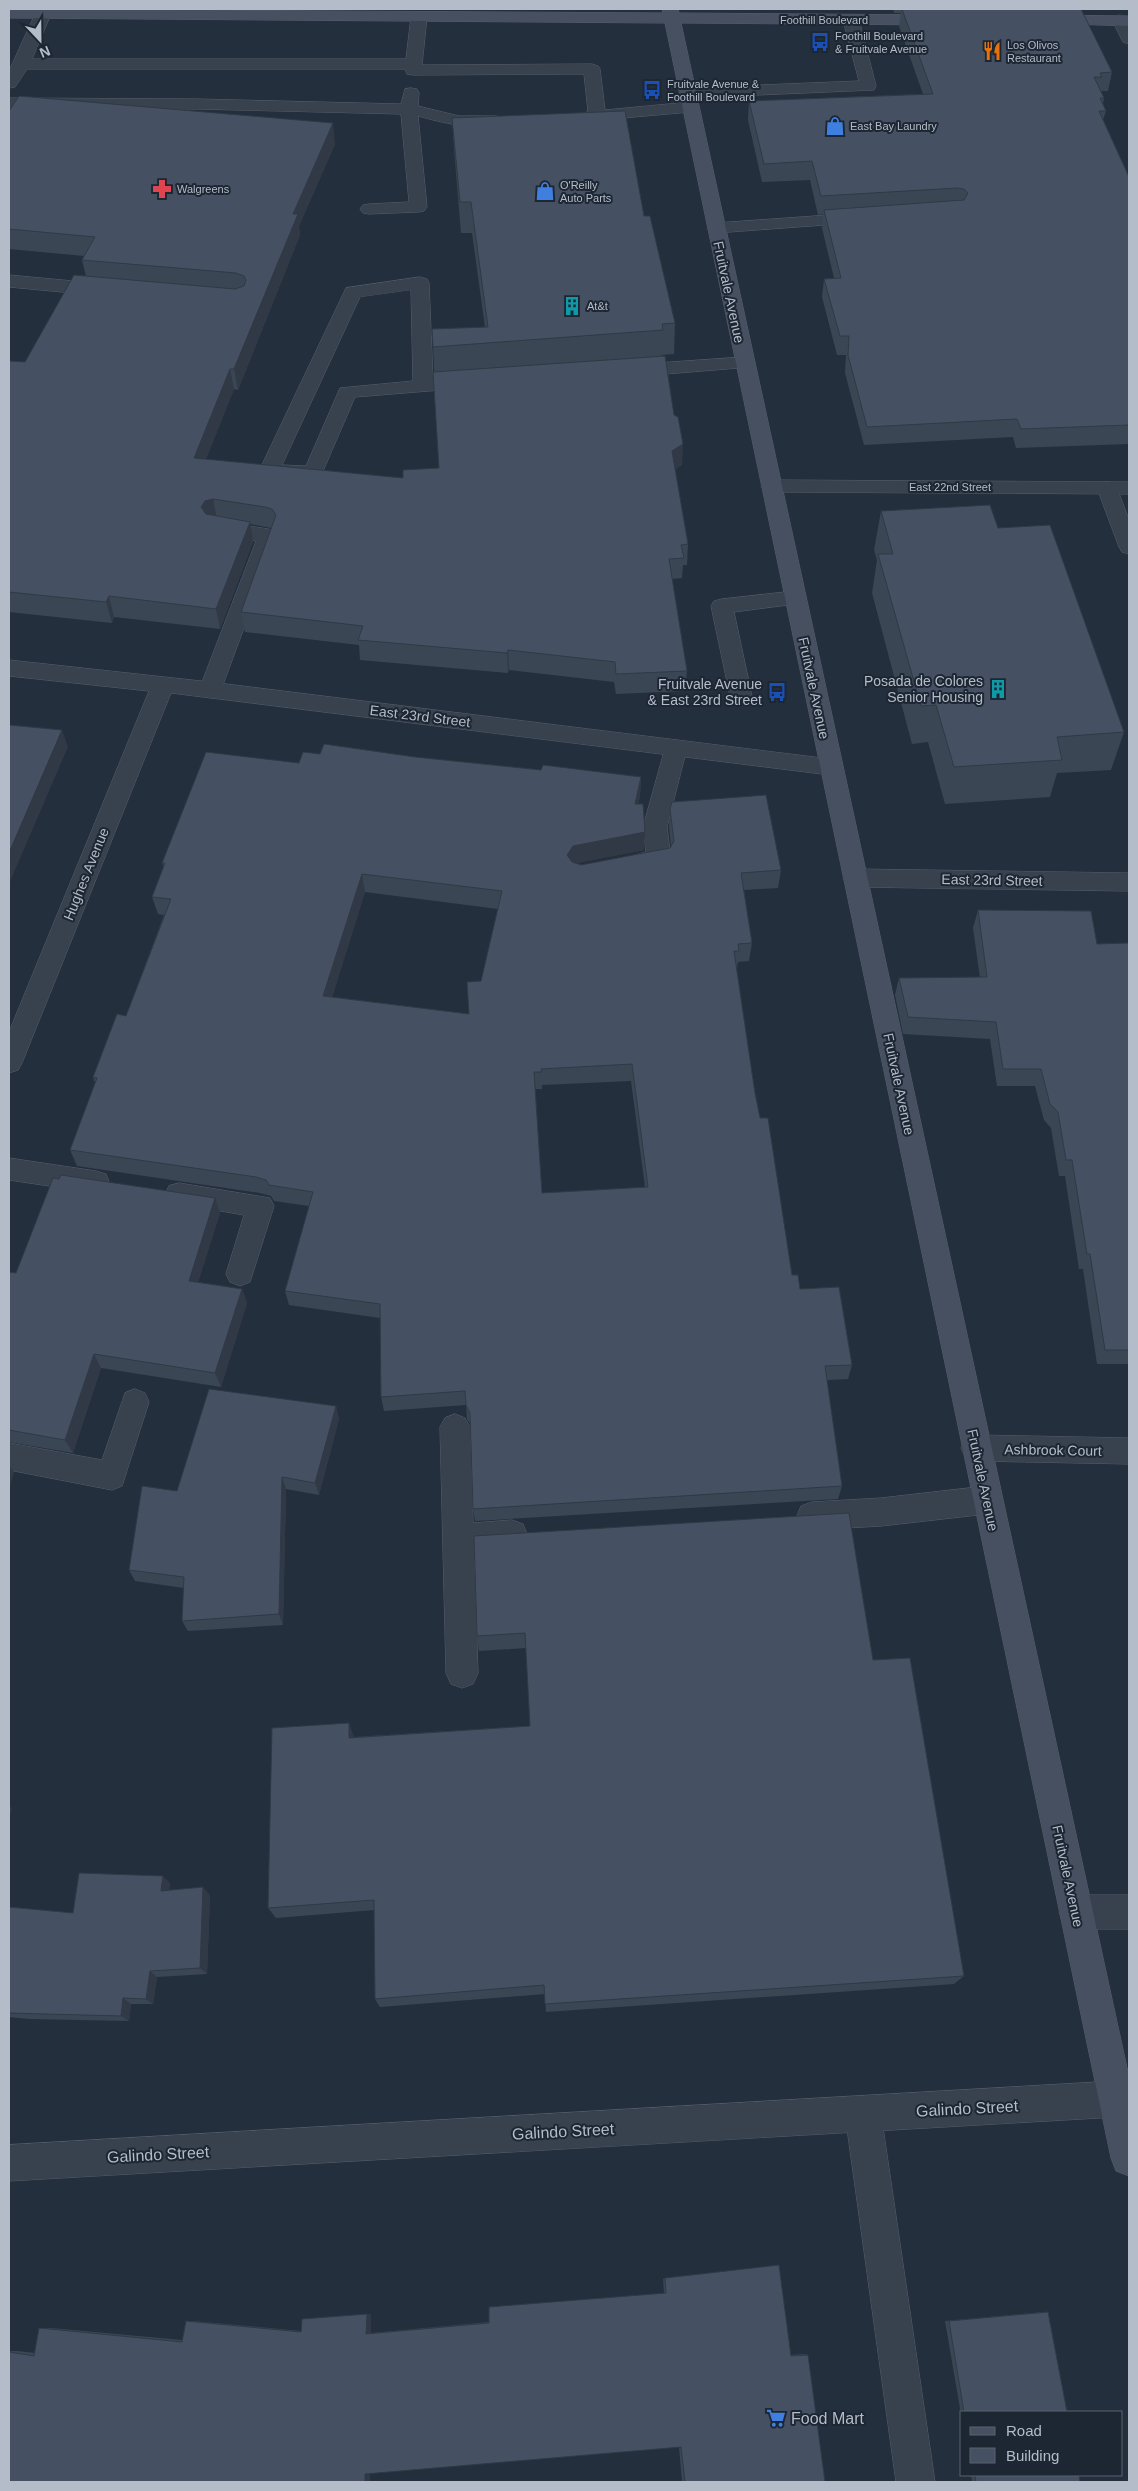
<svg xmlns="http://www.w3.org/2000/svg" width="1138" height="2491" font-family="Arial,sans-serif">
<rect width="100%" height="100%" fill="#242f3e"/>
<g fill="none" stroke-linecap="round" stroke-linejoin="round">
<!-- lane casing -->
<g stroke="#565f6c" stroke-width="1">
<path id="lane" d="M 43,9 L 51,14 L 32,59 L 406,59 L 411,17 L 419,12 L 427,17 L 422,65 L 592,64 L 598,66 L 600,69 L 605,110 L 690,102 L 696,103 L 698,107 L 696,111 L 690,112 L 589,121 L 583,120 L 581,116 L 588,111 L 584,74 L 413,75 L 407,74 L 405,69 L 27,69 L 15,87 L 9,88 L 9,71 L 35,14 Z
M 851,15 L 859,20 L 876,86 L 874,90 L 687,98 L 681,97 L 679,93 L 681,89 L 687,88 L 859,81 L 843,20 Z
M 411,88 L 417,89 L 419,93 L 418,106 L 459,116 L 497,116 L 499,120 L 497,124 C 470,130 444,123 418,116 L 427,207 L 424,211 L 418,212 L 369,214 L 363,213 L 360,209 L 363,205 L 369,204 L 409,202 L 401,114 L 197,109 L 9,108 L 9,98 L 197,99 L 401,104 L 405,89 Z
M 859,213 L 865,214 L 868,218 L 865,222 L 716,233 L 710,232 L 707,228 L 710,224 L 716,223 Z
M 420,277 L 427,279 L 429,283 L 433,380 L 471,377 L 478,379 L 481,383 L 478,387 L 355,397 L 320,478 L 313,479 L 262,476 L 259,471 L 346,288 ZM 411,290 L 413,381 L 340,388 L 306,466 L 282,465 L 360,297 Z
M 744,357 L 751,359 L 754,363 L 751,367 L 629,377 L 622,375 L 619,371 L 622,367 L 629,365 Z
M 1107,482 L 1114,483 L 1117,488 L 1129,520 L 1129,554 L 1122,552 L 1119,547 L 1097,488 L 1100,483 Z
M 217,521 L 268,529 L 275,531 L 278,536 L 221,690 L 218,695 L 210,698 L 202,695 L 199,690 L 256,541 L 210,533 L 207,528 L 210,523 Z
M 795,591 L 803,593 L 806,598 L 803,603 L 734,612 L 752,696 L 749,702 L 741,704 L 733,702 L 730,696 L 711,606 L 714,601 L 722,599 Z
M 676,740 L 684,742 L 687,748 L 667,827 L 671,859 L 667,865 C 654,870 637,875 624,870 L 620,864 L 624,858 L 646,852 L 643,827 L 665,748 L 668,742 Z
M 9,1158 L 96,1171 L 106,1174 L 109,1182 L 106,1190 L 96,1193 L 9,1180 Z
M 179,1183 L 270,1198 L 274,1206 L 250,1282 L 240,1286 L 230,1282 L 226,1274 L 244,1215 L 169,1202 L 165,1194 L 169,1186 Z
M 135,1389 L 145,1393 L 149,1402 L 122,1486 L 112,1490 L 9,1470 L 9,1443 L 102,1460 L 125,1393 Z
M 455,1414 L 465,1418 L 470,1427 L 473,1523 L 512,1520 L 523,1524 L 527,1534 L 523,1544 L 512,1548 L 474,1551 L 478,1673 L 473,1684 L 462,1688 L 451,1684 L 446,1673 L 440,1427 L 445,1418 Z
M 987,1486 L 998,1490 L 1002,1500 L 998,1510 L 987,1514 L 881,1526 L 812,1530 L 801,1526 L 797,1516 L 801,1506 L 812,1502 L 881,1498 Z
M 1076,1895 L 1129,1895 L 1129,1929 L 1076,1929 L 1064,1924 L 1059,1912 L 1064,1900 Z
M 863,2096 L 876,2101 L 881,2114 L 935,2482 L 896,2482 L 845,2114 L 850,2101 Z"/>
</g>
<!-- street casing -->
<g stroke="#565f6c" stroke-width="1">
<path id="street" d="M 1120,15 L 1126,17 L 1129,23 L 1129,44 L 1123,42 L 1112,20 Z
M 9,275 L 105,284 L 112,286 L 114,290 L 112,294 L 105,296 L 9,287 Z
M 771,480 L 1129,482 L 1129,494 L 771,492 L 764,491 L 761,486 L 764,481 Z
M 9,660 L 210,682 L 830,759 L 838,761 L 842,767 L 838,773 L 830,775 L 171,693 L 22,1063 L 18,1070 L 9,1073 L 9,1032 L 149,691 L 9,676 Z
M 855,869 L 1129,873 L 1129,891 L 855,887 L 846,884 L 843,878 L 846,872 Z
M 976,1435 L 1129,1438 L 1129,1464 L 976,1461 L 966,1458 L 961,1448 L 966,1438 Z
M 1117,2081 L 1129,2086 L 1129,2112 L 1117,2117 L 9,2181 L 9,2145 Z"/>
</g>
<!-- secondary casing -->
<g stroke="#565f6c" stroke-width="1">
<path id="secondary" d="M 9,9 L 663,13 L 662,9 L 678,9 L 679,13 L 938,15 L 946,20 L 938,25 L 681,23 L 1129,2077 L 1129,2176 L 1116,2171 L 1111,2158 L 665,23 L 9,18 Z
M 1048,15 L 1129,16 L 1129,26 L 1042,23 L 1040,20 L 1042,17 Z"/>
</g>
<!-- lane -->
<use href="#lane" fill="#38414e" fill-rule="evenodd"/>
<!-- street -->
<use href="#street" fill="#38414e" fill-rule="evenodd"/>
<!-- secondary -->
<use href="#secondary" fill="#465061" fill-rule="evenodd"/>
</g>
<!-- wall -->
<path fill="#3b4654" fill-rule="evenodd" d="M 893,9 L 1072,9 L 1112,72 L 1108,91 L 1101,91 L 1104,98 L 1103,104 L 1106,111 L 1103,120 L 1129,177 L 1129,444 L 1016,448 L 1013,437 L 864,445 L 845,373 L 846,355 L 837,355 L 822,297 L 824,279 L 834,278 L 822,228 L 823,214 L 818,215 L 810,180 L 762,182 L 748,120 L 749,101 L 923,94 L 899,26 L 901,13 L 894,13 Z
M 9,111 L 335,144 L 299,226 L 300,235 L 238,390 L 234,389 L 206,459 L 403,478 L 439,468 L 433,347 L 485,327 L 472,233 L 461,233 L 454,149 L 452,118 L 644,216 L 675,323 L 674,354 L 662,355 L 662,356 L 682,465 L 675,469 L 688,544 L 687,565 L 683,565 L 682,578 L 672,579 L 687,671 L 685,691 L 616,694 L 614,682 L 509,670 L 508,673 L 360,660 L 359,645 L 245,632 L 241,612 L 271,528 L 250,524 L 253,542 L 220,629 L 114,617 L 112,623 L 9,612 L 9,361 L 25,362 L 86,276 L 82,260 L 84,256 L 9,249 Z
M 881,511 L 998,528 L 1124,732 L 1111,770 L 1057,773 L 1050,797 L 945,804 L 928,742 L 912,744 L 872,593 L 877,560 L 874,550 Z
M 320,754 L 415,757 L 541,770 L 641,777 L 640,796 L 638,804 L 644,850 L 577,863 L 581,865 L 670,848 L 671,846 L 669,827 L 670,809 L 781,870 L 778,888 L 744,890 L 752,943 L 749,961 L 738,962 L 737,968 L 736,968 L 755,1093 L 792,1275 L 800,1289 L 852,1365 L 848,1379 L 827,1380 L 842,1486 L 838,1499 L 475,1521 L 473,1509 L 471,1425 L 467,1419 L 466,1405 L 384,1411 L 381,1397 L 380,1318 L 289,1305 L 285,1291 L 309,1206 L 274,1201 L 271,1196 L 260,1193 L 77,1166 L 70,1150 L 95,1083 L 93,1077 L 126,1016 L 164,915 L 158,914 L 152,897 L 164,867 L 162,863 L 299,763 ZM 365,892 L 498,909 L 481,981 L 469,1014 L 332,997 ZM 631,1081 L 645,1187 L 542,1193 L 535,1089 L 542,1089 L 542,1085 Z
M 978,910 L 1097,944 L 1129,943 L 1129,1364 L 1097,1364 L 1083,1269 L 1079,1269 L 1065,1176 L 1059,1176 L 1051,1128 L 1044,1120 L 1035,1086 L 997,1086 L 990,1039 L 903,1034 L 895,995 L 899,978 L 980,978 L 973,928 Z
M 215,1198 L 220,1213 L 198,1282 L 242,1289 L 247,1303 L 221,1387 L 101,1368 L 73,1453 L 9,1442 L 9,1272 L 16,1273 Z
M 336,1406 L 339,1419 L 319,1495 L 286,1489 L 283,1625 L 188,1631 L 182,1621 L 184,1588 L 135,1581 L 129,1570 L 177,1491 Z
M 474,1536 L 873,1660 L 964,1976 L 954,1984 L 546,2012 L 545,1994 L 380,2007 L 375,1999 L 374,1910 L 276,1918 L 268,1908 L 354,1737 L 530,1726 L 526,1648 L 479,1651 L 477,1636 Z
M 170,1883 L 169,1891 L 210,1895 L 207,1974 L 157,1977 L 153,2004 L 131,2004 L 129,2021 L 29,2019 L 9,2017 L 9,1907 L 73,1913 Z
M 665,2278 L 791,2355 L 803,2354 L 808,2355 L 825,2482 L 682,2482 L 679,2447 L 370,2473 L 9,2482 L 9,2351 L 18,2351 L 35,2353 L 39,2328 L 51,2328 L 182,2340 L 186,2321 L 194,2321 L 301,2331 L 371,2314 L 371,2333 L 489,2322 L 664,2293 L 663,2279 Z
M 1043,2312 L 1048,2312 L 1067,2412 L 962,2412 L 962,2420 L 945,2321 Z
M 971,2475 L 1079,2475 L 1080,2482 L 972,2482 Z"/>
<!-- shaded-wall -->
<path fill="#303945" d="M 333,123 L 335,144 L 299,226 L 300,235 L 238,390 L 234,369 L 293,214 Z
M 230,369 L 234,389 L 198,479 L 194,458 Z
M 683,444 L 682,465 L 671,472 L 672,451 Z
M 213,499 L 217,519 L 209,521 L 201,507 L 205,501 Z
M 250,522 L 253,542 L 220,629 L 216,609 Z
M 109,596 L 114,617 L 112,623 L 106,602 Z
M 508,650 L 509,670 L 508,673 L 507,653 Z
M 62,730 L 68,747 L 9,884 L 9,853 Z
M 641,777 L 640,796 L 635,822 L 635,804 Z
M 645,832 L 644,850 L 573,864 L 567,855 L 573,846 Z
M 362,874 L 365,892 L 327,1014 L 323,996 Z
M 215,1198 L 220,1213 L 194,1296 L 189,1281 Z
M 242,1289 L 247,1303 L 221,1387 L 215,1373 Z
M 94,1354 L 101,1368 L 73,1453 L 65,1440 Z
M 336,1406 L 339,1419 L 319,1495 L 315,1483 Z
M 9,1465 L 14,1473 L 9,1488 Z
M 282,1477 L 286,1489 L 283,1625 L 279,1614 Z
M 349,1723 L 354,1737 L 349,1738 Z
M 9,1806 L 12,1808 L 9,1818 Z
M 163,1876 L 170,1883 L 168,1898 L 161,1891 Z
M 203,1887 L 210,1895 L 207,1974 L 200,1968 Z
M 150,1971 L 157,1977 L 153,2004 L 146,1999 Z
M 123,1998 L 131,2004 L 129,2021 L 121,2016 Z
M 367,2314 L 371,2314 L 371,2333 L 366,2334 Z
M 370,2470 L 370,2482 L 365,2482 L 365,2474 Z"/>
<!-- building -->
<path fill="#455162" stroke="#303945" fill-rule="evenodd" d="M 902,9 L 1081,9 L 1112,72 L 1100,73 L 1102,77 L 1094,77 L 1104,98 L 1100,98 L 1106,111 L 1099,111 L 1129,177 L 1129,425 L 1021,429 L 1017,419 L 867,427 L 848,355 L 849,336 L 840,336 L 824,279 L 841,278 L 824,210 L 964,200 L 968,193 L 964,189 L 957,188 L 821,196 L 812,161 L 764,164 L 749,101 L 933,94 Z
M 19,96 L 333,123 L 293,214 L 298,214 L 234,369 L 230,369 L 194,458 L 403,478 L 403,470 L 439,468 L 433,372 L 665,356 L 674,415 L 678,417 L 683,444 L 672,451 L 688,544 L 681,545 L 684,558 L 669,559 L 687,671 L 616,674 L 615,662 L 508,650 L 507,653 L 358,640 L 363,626 L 241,612 L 276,515 L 272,509 L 265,507 L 213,499 L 205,501 L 201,507 L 206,514 L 250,522 L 216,609 L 109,596 L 106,602 L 9,592 L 9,361 L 25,362 L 74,275 L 235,289 L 244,286 L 246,280 L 244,276 L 236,273 L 82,260 L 95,237 L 9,229 L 9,111 Z
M 625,111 L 644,216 L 650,216 L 675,323 L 662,324 L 663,330 L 433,347 L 432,329 L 488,327 L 471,202 L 460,202 L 452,118 Z
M 990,505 L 998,528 L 1050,525 L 1124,732 L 1057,737 L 1062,760 L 954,767 L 936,705 L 921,706 L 878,554 L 893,554 L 881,511 Z
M 9,725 L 62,730 L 9,853 Z
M 324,744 L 415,757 L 541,770 L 543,765 L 641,777 L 635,804 L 643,804 L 645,832 L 573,846 L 567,855 L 572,862 L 581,865 L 670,848 L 674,841 L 670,809 L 672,802 L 766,795 L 781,870 L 741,873 L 752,943 L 738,944 L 739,951 L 734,951 L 755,1093 L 760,1118 L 768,1118 L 792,1275 L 798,1275 L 800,1289 L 839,1287 L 852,1365 L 825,1366 L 842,1486 L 473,1509 L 470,1413 L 466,1405 L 465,1391 L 381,1397 L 380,1304 L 285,1291 L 313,1192 L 269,1185 L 266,1180 L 256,1177 L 70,1150 L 97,1078 L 93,1077 L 117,1014 L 126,1016 L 171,899 L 152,897 L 165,863 L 162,863 L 206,752 L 299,763 L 303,752 L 320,754 ZM 362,874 L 502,891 L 481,981 L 467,982 L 469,1014 L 323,996 ZM 632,1064 L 648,1187 L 542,1193 L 534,1072 L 542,1072 L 541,1069 Z
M 978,910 L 1091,911 L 1097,944 L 1129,943 L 1129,1350 L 1105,1350 L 1090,1254 L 1087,1254 L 1072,1160 L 1066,1160 L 1058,1112 L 1050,1104 L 1041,1069 L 1003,1069 L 996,1022 L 908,1017 L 899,978 L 987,977 Z
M 61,1175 L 215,1198 L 189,1281 L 242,1289 L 215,1373 L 94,1354 L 65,1440 L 9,1430 L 9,1272 L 16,1273 L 53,1178 L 59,1179 Z
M 209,1389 L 336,1406 L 315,1483 L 282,1477 L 279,1614 L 182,1621 L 184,1577 L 129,1570 L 142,1486 L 177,1491 Z
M 849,1513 L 873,1660 L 910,1658 L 964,1976 L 545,2004 L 544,1985 L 375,1999 L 374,1900 L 268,1908 L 272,1728 L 349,1723 L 349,1738 L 530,1726 L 525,1633 L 477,1636 L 474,1536 Z
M 79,1873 L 163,1876 L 161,1891 L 203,1887 L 200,1968 L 150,1971 L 146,1999 L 123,1998 L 121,2016 L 9,2013 L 9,1907 L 73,1913 Z
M 779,2265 L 791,2356 L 808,2355 L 825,2482 L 685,2482 L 681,2447 L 365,2474 L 365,2482 L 9,2482 L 9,2352 L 34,2356 L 39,2328 L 182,2342 L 186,2321 L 301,2332 L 302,2319 L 367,2314 L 366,2334 L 489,2323 L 489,2307 L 666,2293 L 665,2278 Z
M 1048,2312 L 1067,2412 L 964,2412 L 949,2321 Z
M 975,2475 L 1079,2475 L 1080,2482 L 976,2482 Z"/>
<!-- icons -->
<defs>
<g id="bus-bare" transform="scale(1.5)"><path d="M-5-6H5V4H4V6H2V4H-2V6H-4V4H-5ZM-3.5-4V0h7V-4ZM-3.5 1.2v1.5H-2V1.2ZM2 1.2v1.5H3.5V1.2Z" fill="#1a4fb4" stroke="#1d2633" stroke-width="2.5" paint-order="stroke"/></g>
<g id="restaurant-bare" transform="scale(1.5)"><path d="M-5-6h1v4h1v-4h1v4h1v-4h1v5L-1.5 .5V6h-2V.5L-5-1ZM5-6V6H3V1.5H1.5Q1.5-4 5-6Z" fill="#e8710a" stroke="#1d2633" stroke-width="2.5" paint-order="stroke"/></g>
<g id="shop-bare" transform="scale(1.5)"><path d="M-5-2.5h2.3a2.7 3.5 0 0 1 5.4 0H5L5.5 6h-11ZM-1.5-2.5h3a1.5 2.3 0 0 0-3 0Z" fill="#3f7fe0" stroke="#1d2633" stroke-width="2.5" paint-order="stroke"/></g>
<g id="pharmacy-bare" transform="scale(1.5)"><path d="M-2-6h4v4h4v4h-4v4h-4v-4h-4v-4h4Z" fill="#e0444e" stroke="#1d2633" stroke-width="2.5" paint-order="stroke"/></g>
<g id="building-bare" transform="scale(1.5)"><path d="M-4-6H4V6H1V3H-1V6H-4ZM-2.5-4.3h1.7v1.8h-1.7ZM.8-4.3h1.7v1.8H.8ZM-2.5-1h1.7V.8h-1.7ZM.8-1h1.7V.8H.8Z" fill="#0f9aa8" stroke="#1d2633" stroke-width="2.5" paint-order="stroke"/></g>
<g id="supermarket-bare" transform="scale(1.5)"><path d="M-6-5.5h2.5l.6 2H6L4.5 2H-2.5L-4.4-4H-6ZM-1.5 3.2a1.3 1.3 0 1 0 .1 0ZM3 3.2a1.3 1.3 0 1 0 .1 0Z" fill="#3f7fe0" stroke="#1d2633" stroke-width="2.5" paint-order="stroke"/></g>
</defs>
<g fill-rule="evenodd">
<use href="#bus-bare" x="820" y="42"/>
<use href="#restaurant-bare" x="992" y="51"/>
<use href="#bus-bare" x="652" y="90"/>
<use href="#shop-bare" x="835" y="126"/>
<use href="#pharmacy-bare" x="162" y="189"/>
<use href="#shop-bare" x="545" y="191"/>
<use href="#building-bare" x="572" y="306"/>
<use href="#building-bare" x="998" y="689"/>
<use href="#bus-bare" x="777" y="692"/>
<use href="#supermarket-bare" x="776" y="2418"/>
</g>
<g text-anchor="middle" stroke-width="4" stroke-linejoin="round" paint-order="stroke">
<!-- far-street labels -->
<g font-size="11" fill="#b4bcc9" stroke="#1d2633">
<text x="824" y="24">Foothill Boulevard</text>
<text x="950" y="491">East 22nd Street</text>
</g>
<!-- far-poi labels -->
<g font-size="11" fill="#b4bcc9" stroke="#1d2633" text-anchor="start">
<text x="835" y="40">Foothill Boulevard<tspan x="835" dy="13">&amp; Fruitvale Avenue</tspan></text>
<text x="1007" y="49">Los Olivos<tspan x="1007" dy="13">Restaurant</tspan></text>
<text x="667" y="88">Fruitvale Avenue &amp;<tspan x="667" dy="13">Foothill Boulevard</tspan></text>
<text x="850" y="130">East Bay Laundry</text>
<text x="560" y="189">O'Reilly<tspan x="560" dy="13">Auto Parts</tspan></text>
<text x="177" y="193">Walgreens</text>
<text x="587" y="310">At&amp;t</text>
</g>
<!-- street labels -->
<g font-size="14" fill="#b4bcc9" stroke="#1d2633">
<text transform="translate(729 292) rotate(78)" y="5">Fruitvale Avenue</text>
<text transform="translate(814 688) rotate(78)" y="5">Fruitvale Avenue</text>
<text transform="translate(420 716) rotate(7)" y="5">East 23rd Street</text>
<text transform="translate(86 874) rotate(-68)" y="5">Hughes Avenue</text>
<text transform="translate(992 880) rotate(1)" y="5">East 23rd Street</text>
<text transform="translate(899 1084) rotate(78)" y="5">Fruitvale Avenue</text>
<text transform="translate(1053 1450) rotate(1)" y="5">Ashbrook Court</text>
<text transform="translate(983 1480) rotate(78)" y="5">Fruitvale Avenue</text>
<text transform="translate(1068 1876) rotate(78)" y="5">Fruitvale Avenue</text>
</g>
<!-- poi labels -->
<g font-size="14" fill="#b4bcc9" stroke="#1d2633" text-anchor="end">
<text x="983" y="686">Posada de Colores<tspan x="983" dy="16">Senior Housing</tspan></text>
<text x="762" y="689">Fruitvale Avenue<tspan x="762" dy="16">&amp; East 23rd Street</tspan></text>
</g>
<!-- near-street labels -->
<g font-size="16" fill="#b4bcc9" stroke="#1d2633">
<text transform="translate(967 2108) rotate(-3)" y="6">Galindo Street</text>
<text transform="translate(563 2131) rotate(-3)" y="6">Galindo Street</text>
<text transform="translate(158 2154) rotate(-3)" y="6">Galindo Street</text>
</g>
<!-- near-poi labels -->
<g font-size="16" fill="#b4bcc9" stroke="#1d2633" text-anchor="start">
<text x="791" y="2424">Food Mart</text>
</g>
</g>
<!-- border -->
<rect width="1138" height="2491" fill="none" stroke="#b4bcc9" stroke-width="20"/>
<!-- legend -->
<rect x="960" y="2411" width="162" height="65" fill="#1d2633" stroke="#59626f"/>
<rect x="970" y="2427" width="25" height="8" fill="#465061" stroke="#59626f"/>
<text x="1006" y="2436" font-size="15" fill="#b4bcc9">Road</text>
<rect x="970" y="2448" width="25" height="15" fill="#455162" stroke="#59626f"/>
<text x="1006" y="2461" font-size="15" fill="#b4bcc9">Building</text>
<!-- north arrow -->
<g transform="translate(40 40) rotate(158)" stroke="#1d2633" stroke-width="4" paint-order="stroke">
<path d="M0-4L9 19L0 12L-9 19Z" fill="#b4bcc9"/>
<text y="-8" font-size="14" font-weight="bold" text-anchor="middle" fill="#b4bcc9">N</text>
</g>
</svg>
